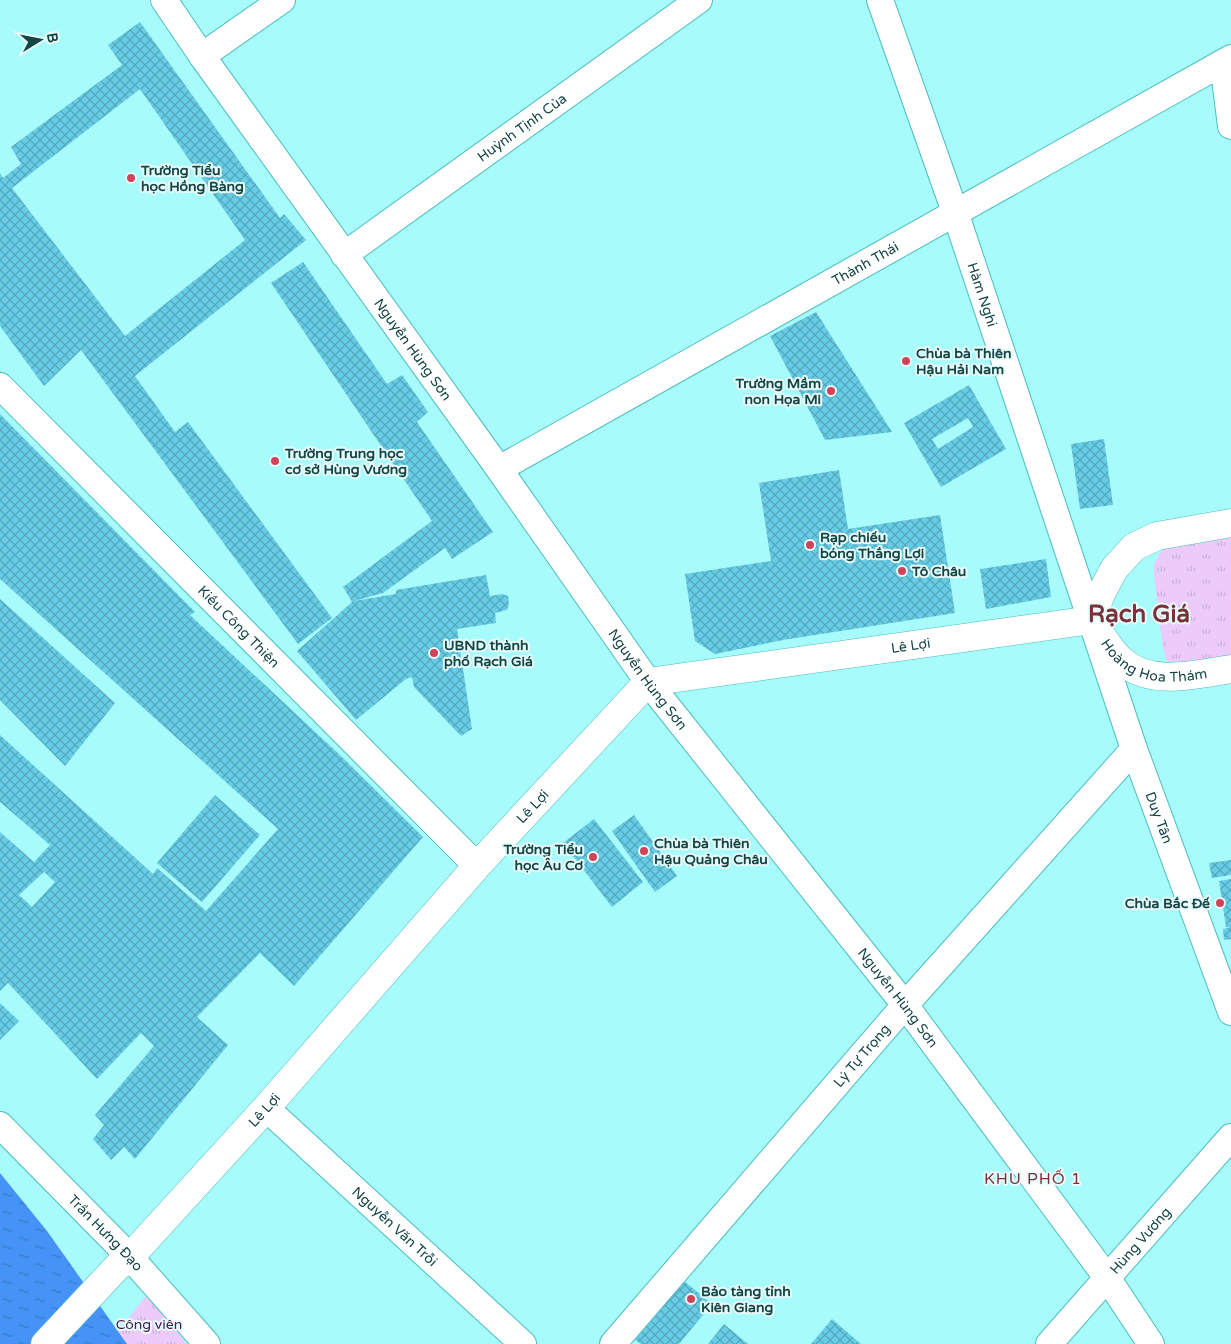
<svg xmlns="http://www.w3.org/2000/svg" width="1231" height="1344" font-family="'Varela Round',sans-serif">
<defs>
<pattern id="park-tufts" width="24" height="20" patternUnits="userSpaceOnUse" patternTransform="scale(1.25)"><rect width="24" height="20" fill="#eccbfa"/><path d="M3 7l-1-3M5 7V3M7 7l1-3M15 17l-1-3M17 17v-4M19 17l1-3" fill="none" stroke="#cab0d8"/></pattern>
<pattern id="water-ripples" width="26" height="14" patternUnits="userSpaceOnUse" patternTransform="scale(1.25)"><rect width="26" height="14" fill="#4593f7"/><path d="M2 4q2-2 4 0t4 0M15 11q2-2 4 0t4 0" fill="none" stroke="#387aca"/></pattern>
<pattern id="building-cross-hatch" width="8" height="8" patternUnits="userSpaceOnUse" patternTransform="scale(1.25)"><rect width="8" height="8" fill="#67cde6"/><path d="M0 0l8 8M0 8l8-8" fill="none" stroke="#54a8bc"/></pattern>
</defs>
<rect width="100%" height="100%" fill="#a8fbfb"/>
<!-- park -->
<path fill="url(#park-tufts)" d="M 1231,534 L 1231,658 L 1176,665 L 1168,663 L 1163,649 L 1154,575 L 1154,564 L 1160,553 L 1170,544 Z
M 150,1291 L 186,1344 L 116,1344 L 112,1339 Z"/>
<!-- water -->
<path fill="url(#water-ripples)" d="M 0,1173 L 47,1231 L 127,1344 L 0,1344 Z"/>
<!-- building -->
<path fill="url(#building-cross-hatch)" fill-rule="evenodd" d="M 140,22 L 280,218 L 284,214 L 306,240 L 135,376 L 175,432 L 188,422 L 332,618 L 298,644 L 81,350 L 44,386 L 0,326 L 0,173 L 3,178 L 21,164 L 11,147 L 122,65 L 108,45 ZM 140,89 L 245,240 L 125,336 L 12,188 Z
M 303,262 L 387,384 L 402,375 L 428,412 L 417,422 L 493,532 L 452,559 L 445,548 L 383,593 L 354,601 L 396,594 L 396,590 L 486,575 L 490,596 L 502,594 L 508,596 L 509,604 L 507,610 L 495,613 L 496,623 L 457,629 L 472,729 L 461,736 L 414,687 L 412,677 L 406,679 L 356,720 L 297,651 L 352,602 L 343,587 L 432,521 L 271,283 Z
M 816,312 L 892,432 L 825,440 L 770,336 Z
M 969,385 L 1006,449 L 941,487 L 904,423 ZM 968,418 L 973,427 L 938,449 L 932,439 Z
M 0,414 L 195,612 L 190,615 L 342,757 L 423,837 L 294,986 L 260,953 L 197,1017 L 228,1045 L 135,1159 L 124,1147 L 111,1160 L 93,1139 L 104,1125 L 95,1115 L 154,1046 L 141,1033 L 97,1079 L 8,983 L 0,991 L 0,832 L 34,862 L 50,845 L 0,802 L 0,735 L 153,874 L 157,868 L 206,911 L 278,829 L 0,579 ZM 44,872 L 55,882 L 32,907 L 19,895 Z
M 1104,439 L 1113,505 L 1080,509 L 1071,444 Z
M 839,470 L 848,529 L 940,515 L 955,613 L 783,640 L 715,654 L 695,641 L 685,574 L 771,561 L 759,483 Z
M 1046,559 L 1051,597 L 986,609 L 980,569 Z
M 0,599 L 115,703 L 65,766 L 0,700 Z
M 215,795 L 260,835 L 202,902 L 157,863 Z
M 634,815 L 677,876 L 655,892 L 612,831 Z
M 594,819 L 643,882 L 612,907 L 563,843 Z
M 1231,860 L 1231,875 L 1212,878 L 1209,863 Z
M 1231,879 L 1231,927 L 1226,927 L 1219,881 Z
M 1231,927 L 1231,939 L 1224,940 L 1223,929 Z
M 0,1003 L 19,1021 L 0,1040 Z
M 684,1281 L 712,1304 L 679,1344 L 641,1344 L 635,1340 Z
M 832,1319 L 861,1344 L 811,1344 Z
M 724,1324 L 748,1344 L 708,1344 Z"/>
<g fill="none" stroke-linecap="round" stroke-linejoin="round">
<!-- minor casing -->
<g stroke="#4cbdbe" stroke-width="28">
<g id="minor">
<path id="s1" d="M 164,0 L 202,56 L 499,469 L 648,682 L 905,1005 L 1108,1279 L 1151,1344"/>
<path id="s2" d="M 880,0 L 955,212 L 1134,749 L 1231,1012"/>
<path d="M 202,56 L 282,0"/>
<path d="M 1223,63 L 1231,126"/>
<path id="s3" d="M 344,255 L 699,0"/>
<path id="s4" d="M 0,386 L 477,866"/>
<path id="s5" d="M 499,469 L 1231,58"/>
<path id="s6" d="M 266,1108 L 523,1344"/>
<path id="s7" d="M 0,1125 L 130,1257 L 207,1344"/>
<path id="s8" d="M 613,1344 L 905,1005 L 1134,749"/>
<path id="s9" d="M 1049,1344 L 1231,1137"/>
</g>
</g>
<!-- major casing -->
<g stroke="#4cbdbe" stroke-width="29">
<g id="major">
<path d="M 1092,620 L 1100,596 L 1114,569 L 1134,547 L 1157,536 L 1231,523"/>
<path id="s10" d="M 1092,620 C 1101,634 1109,650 1122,661 C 1151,687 1196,674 1231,669"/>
<path id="s11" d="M 45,1344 L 118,1266 L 130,1257 L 266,1108 L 477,866 L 648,682 L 1092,620"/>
</g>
</g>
<!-- minor -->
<use href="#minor" stroke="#fff" stroke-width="26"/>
<!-- major -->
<use href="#major" stroke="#fff" stroke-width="28"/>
</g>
<!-- markers -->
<g fill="#d24258" stroke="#e8fbfb" stroke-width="2">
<circle cx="131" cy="178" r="5"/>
<circle cx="906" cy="361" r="5"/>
<circle cx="831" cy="391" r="5"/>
<circle cx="275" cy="461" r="5"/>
<circle cx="810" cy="545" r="5"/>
<circle cx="902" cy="571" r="5"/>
<circle cx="434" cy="653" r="5"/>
<circle cx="644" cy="851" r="5"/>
<circle cx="593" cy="857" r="5"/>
<circle cx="1220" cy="903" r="5"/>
<circle cx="691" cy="1299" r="5"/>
</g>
<g text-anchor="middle" stroke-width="4" stroke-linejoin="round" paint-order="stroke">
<!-- street labels -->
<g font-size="14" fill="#154545" stroke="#e8fbfb">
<text dy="5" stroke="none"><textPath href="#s3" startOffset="219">Huỳnh Tịnh Của</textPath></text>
<text dy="5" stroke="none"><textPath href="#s5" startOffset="420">Thành Thái</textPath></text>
<text dy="5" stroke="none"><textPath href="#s2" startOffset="312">Hàm Nghi</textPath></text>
<text dy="5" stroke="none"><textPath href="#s1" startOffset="429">Nguyễn Hùng Sơn</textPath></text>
<text dy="5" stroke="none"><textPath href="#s4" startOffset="339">Kiều Công Thiện</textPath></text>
<text dy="5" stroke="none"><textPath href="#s11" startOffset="1161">Lê Lợi</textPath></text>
<text dy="5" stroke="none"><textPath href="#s10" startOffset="82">Hoàng Hoa Thám</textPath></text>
<text dy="5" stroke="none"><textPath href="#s1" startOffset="834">Nguyễn Hùng Sơn</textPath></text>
<text dy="5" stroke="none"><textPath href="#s11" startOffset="726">Lê Lợi</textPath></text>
<text dy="5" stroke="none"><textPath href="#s2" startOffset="864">Duy Tân</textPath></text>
<text dy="5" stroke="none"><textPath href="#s1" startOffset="1239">Nguyễn Hùng Sơn</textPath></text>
<text dy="5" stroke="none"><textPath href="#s8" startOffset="381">Lý Tự Trọng</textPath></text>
<text dy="5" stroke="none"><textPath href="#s11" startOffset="321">Lê Lợi</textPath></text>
<text dy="5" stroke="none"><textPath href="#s6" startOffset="175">Nguyễn Văn Trỗi</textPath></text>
<text dy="5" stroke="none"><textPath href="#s7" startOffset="151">Trần Hưng Đạo</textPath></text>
<text dy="5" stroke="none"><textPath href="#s9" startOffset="138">Hùng Vương</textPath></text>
</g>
<!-- poi labels -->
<g font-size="14" font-weight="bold" fill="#154545" stroke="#e8fbfb" text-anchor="start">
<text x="141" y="175">Trường Tiểu<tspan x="141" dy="16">học Hồng Bàng</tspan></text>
<text x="916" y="358">Chùa bà Thiên<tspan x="916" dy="16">Hậu Hải Nam</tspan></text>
<text x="821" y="388" text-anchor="end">Trường Mầm<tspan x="821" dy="16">non Họa Mi</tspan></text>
<text x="285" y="458">Trường Trung học<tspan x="285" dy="16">cơ sở Hùng Vương</tspan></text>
<text x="820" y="542">Rạp chiếu<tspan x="820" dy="16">bóng Thắng Lợi</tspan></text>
<text x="912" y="576">Tô Châu</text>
<text x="444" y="650">UBND thành<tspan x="444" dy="16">phố Rạch Giá</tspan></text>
<text x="654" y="848">Chùa bà Thiên<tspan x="654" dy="16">Hậu Quảng Châu</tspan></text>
<text x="583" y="854" text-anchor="end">Trường Tiểu<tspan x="583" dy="16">học Âu Cơ</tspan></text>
<text x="1210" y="908" text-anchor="end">Chùa Bắc Đế</text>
<text x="701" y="1296">Bảo tàng tỉnh<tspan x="701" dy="16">Kiên Giang</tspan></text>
</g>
<!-- park labels -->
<g font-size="14" fill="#451557" stroke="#e8fbfb">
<text x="149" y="1329">Công viên</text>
</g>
<!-- quarter labels -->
<g font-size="16" letter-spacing="1" fill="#79323a" stroke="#e8fbfb">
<text x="1033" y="1184">KHU PHỐ 1</text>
</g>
<!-- town labels -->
<g font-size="24" font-weight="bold" fill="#79323a" stroke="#e8fbfb">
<text x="1139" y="622">Rạch Giá</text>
</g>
</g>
<!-- north arrow -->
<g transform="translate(40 40) rotate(80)" stroke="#e8fbfb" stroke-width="4" paint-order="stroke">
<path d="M0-4L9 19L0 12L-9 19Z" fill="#154545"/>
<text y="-8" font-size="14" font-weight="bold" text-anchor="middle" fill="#154545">B</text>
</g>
</svg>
